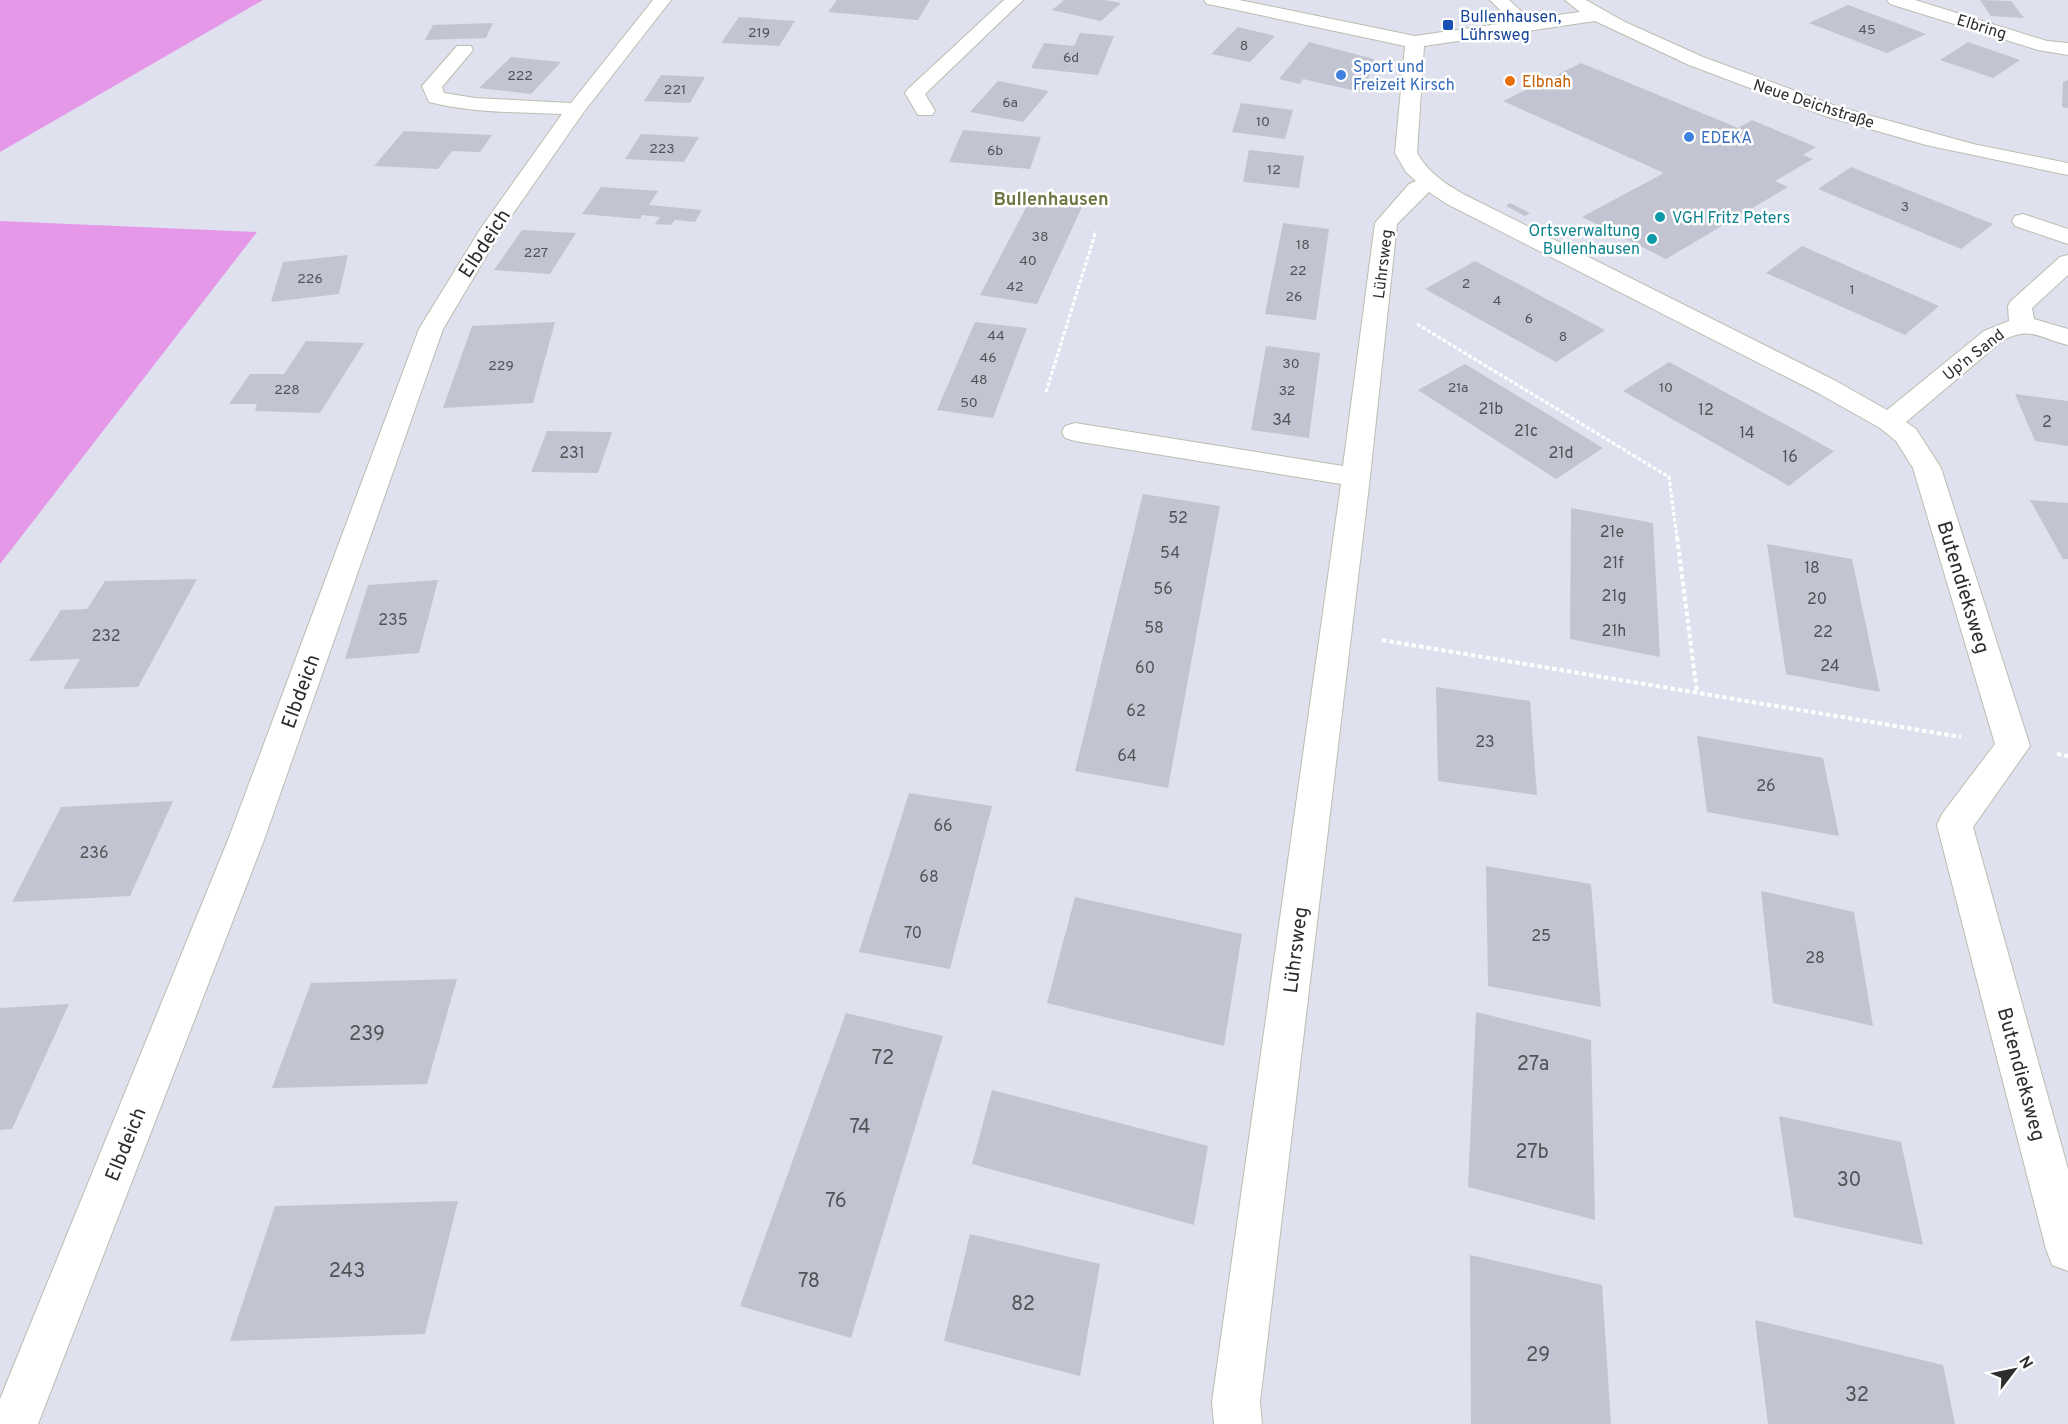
<svg xmlns="http://www.w3.org/2000/svg" width="2068" height="1424" font-family="Overpass,sans-serif">
<rect width="100%" height="100%" fill="#dfe1ef"/>
<!-- green -->
<path fill="#e598e8" d="M 0,0 L 263,0 L 0,152 Z
M 0,221 L 257,232 L 0,564 Z"/>
<!-- building -->
<path fill="#c3c4d2" d="M 837,0 L 930,0 L 918,20 L 828,12 Z
M 1064,0 L 1105,0 L 1121,3 L 1101,21 L 1052,10 Z
M 1980,0 L 2011,1 L 2024,18 L 1991,16 Z
M 1848,5 L 1926,34 L 1887,53 L 1809,23 Z
M 739,17 L 795,21 L 779,46 L 721,43 Z
M 493,23 L 486,38 L 425,40 L 433,25 Z
M 1238,27 L 1275,36 L 1250,62 L 1211,54 Z
M 1080,33 L 1114,36 L 1098,75 L 1031,68 L 1044,43 L 1074,46 Z
M 1309,42 L 1374,59 L 1364,93 L 1303,79 L 1300,84 L 1279,79 Z
M 1968,42 L 2020,60 L 1993,78 L 1940,60 Z
M 511,57 L 561,62 L 531,94 L 479,88 Z
M 1581,63 L 1738,128 L 1752,120 L 1816,147 L 1803,155 L 1813,159 L 1775,181 L 1788,187 L 1666,259 L 1582,217 L 1664,173 L 1503,101 Z
M 661,75 L 705,77 L 690,103 L 644,101 Z
M 2068,80 L 2068,108 L 2062,107 L 2063,82 Z
M 998,81 L 1049,91 L 1023,122 L 970,112 Z
M 1241,103 L 1293,110 L 1285,139 L 1232,132 Z
M 963,130 L 1041,137 L 1030,169 L 949,162 Z
M 404,131 L 492,135 L 480,152 L 452,151 L 438,169 L 374,166 Z
M 641,134 L 699,137 L 684,162 L 625,159 Z
M 1249,150 L 1304,156 L 1299,188 L 1243,182 Z
M 1851,167 L 1993,224 L 1961,249 L 1818,189 Z
M 601,187 L 658,191 L 649,205 L 702,210 L 695,222 L 675,220 L 671,225 L 655,224 L 660,217 L 642,215 L 640,219 L 582,214 Z
M 1031,198 L 1083,205 L 1037,304 L 980,295 Z
M 1510,203 L 1530,213 L 1525,216 L 1506,206 Z
M 1283,223 L 1329,229 L 1316,320 L 1265,314 Z
M 522,230 L 576,233 L 550,274 L 494,270 Z
M 1802,246 L 1939,306 L 1905,335 L 1766,273 Z
M 348,255 L 339,294 L 271,302 L 283,262 Z
M 1475,261 L 1571,312 L 1605,330 L 1556,362 L 1425,289 Z
M 555,322 L 533,403 L 443,408 L 472,326 Z
M 975,322 L 1027,328 L 993,418 L 937,410 Z
M 306,341 L 364,343 L 320,413 L 255,411 L 257,404 L 229,404 L 250,374 L 284,374 Z
M 1266,346 L 1320,353 L 1309,438 L 1251,430 Z
M 1669,362 L 1790,427 L 1834,451 L 1789,486 L 1623,391 Z
M 1465,364 L 1567,426 L 1603,448 L 1556,479 L 1418,390 Z
M 2015,394 L 2068,401 L 2068,446 L 2035,441 Z
M 547,431 L 612,432 L 598,473 L 531,472 Z
M 1143,494 L 1220,506 L 1168,788 L 1075,771 Z
M 2030,500 L 2068,503 L 2068,559 L 2063,559 Z
M 1571,508 L 1653,523 L 1660,657 L 1570,639 Z
M 1767,544 L 1852,559 L 1880,692 L 1786,674 Z
M 197,579 L 138,687 L 63,689 L 80,659 L 29,661 L 61,610 L 87,609 L 105,581 Z
M 438,580 L 419,653 L 345,659 L 368,585 Z
M 1436,687 L 1530,701 L 1537,795 L 1438,781 Z
M 1697,736 L 1823,758 L 1839,836 L 1707,812 Z
M 909,793 L 992,806 L 950,969 L 859,952 Z
M 173,801 L 130,896 L 12,902 L 61,807 Z
M 1486,866 L 1591,884 L 1601,1007 L 1488,986 Z
M 1761,891 L 1854,912 L 1873,1026 L 1773,1003 Z
M 1075,897 L 1242,934 L 1224,1046 L 1047,1003 Z
M 457,979 L 427,1084 L 272,1088 L 311,983 Z
M 69,1004 L 12,1129 L 0,1130 L 0,1008 Z
M 1476,1012 L 1591,1040 L 1595,1220 L 1468,1187 Z
M 846,1013 L 943,1036 L 851,1338 L 740,1306 Z
M 992,1090 L 1208,1146 L 1194,1225 L 972,1164 Z
M 1779,1116 L 1901,1142 L 1923,1245 L 1794,1217 Z
M 458,1201 L 425,1334 L 230,1341 L 275,1206 Z
M 970,1234 L 1100,1264 L 1080,1376 L 944,1341 Z
M 1470,1255 L 1602,1285 L 1611,1424 L 1471,1424 Z
M 1755,1320 L 1943,1365 L 1955,1424 L 1768,1424 Z"/>
<g fill="none" stroke-linecap="round" stroke-linejoin="round">
<!-- minor casing -->
<g stroke="#bcbdaf" stroke-width="2">
<path id="minor" d="M 653,0 L 671,0 L 583,113 L 503,228 L 443,329 L 264,840 L 38,1424 L 0,1424 L 0,1399 L 228,840 L 419,329 L 481,228 L 562,114 C 518,112 472,113 429,102 L 422,86 L 457,46 L 471,46 L 473,50 L 442,87 L 444,93 L 475,98 L 571,103 Z
M 1004,0 L 1023,0 L 925,94 L 935,111 L 932,115 L 918,115 L 905,93 L 908,89 Z
M 1204,0 L 1239,0 L 1415,36 L 1512,22 L 1490,0 L 1509,0 L 1530,19 L 1580,12 L 1565,0 L 1586,0 L 1625,22 L 1703,57 L 1839,107 L 1973,144 L 2068,163 L 2068,175 L 1926,145 L 1825,116 L 1689,65 L 1595,21 L 1424,46 L 1417,153 C 1428,172 1444,183 1463,194 L 1836,381 L 1887,410 L 1984,331 L 2009,321 L 2008,306 L 2011,301 L 2060,257 L 2068,255 L 2068,275 L 2032,308 L 2034,319 L 2068,329 L 2068,345 C 2041,339 2030,325 2002,341 L 1906,422 L 1916,429 L 1941,468 L 2030,746 L 1973,827 L 2068,1169 L 2068,1271 L 2052,1265 L 2046,1249 L 1937,825 L 1942,814 L 1995,744 L 1913,468 L 1896,441 L 1880,428 L 1818,393 L 1447,204 L 1429,192 L 1397,224 L 1370,477 L 1260,1402 L 1262,1424 L 1214,1424 L 1212,1402 L 1341,484 L 1075,441 L 1065,438 L 1062,432 L 1065,426 L 1075,423 L 1343,466 L 1375,223 L 1409,184 L 1416,181 L 1406,172 L 1395,153 L 1405,46 L 1213,5 L 1207,4 Z
M 1887,0 L 1915,0 L 2047,41 L 2068,43 L 2068,55 L 2038,50 L 1890,4 Z
M 2023,214 L 2068,229 L 2068,244 L 2015,226 L 2012,221 L 2015,216 Z"/>
</g>
<!-- path-far2 -->
<path stroke="#fff" stroke-width="2" stroke-dasharray="3 1.5" stroke-linecap="butt" d="M 1094,236 L 1096,231"/>
<!-- path-far1 -->
<path stroke="#fff" stroke-width="3" stroke-dasharray="4 2" stroke-linecap="butt" d="M 1417,324 L 1669,477 L 1677,538
M 1046,392 L 1095,234"/>
<!-- path -->
<path stroke="#fff" stroke-width="4" stroke-dasharray="4.5 3" stroke-linecap="butt" d="M 1677,537 L 1697,693
M 1382,640 L 1961,737
M 2057,754 L 2068,756"/>
<!-- minor -->
<use href="#minor" fill="#fff" fill-rule="evenodd"/>
</g>
<!-- markers -->
<rect fill="#1a4fb4" stroke="#fff" stroke-width="2" x="1442" y="19" width="12" height="12" rx="3"/>
<g fill="#3f7fe0" stroke="#fff" stroke-width="2">
<circle cx="1341" cy="75" r="6"/>
<circle cx="1689" cy="137" r="6"/>
</g>
<circle fill="#e8710a" stroke="#fff" stroke-width="2" cx="1510" cy="81" r="6"/>
<g fill="#0f9aa8" stroke="#fff" stroke-width="2">
<circle cx="1660" cy="217" r="6"/>
<circle cx="1652" cy="239" r="6"/>
</g>
<g text-anchor="middle" stroke-width="5" stroke-linejoin="round" paint-order="stroke">
<!-- far-number labels -->
<g font-size="14" fill="#525356">
<text x="1867" y="34">45</text>
<text x="759" y="37">219</text>
<text x="1244" y="50">8</text>
<text x="1071" y="62">6d</text>
<text x="520" y="80">222</text>
<text x="675" y="94">221</text>
<text x="1010" y="107">6a</text>
<text x="1263" y="126">10</text>
<text x="662" y="153">223</text>
<text x="995" y="155">6b</text>
<text x="1274" y="174">12</text>
<text x="1905" y="211">3</text>
<text x="1040" y="241">38</text>
<text x="1303" y="249">18</text>
<text x="536" y="257">227</text>
<text x="1028" y="265">40</text>
<text x="1298" y="275">22</text>
<text x="310" y="283">226</text>
<text x="1466" y="288">2</text>
<text x="1015" y="291">42</text>
<text x="1852" y="294">1</text>
<text x="1294" y="301">26</text>
<text x="1497" y="305">4</text>
<text x="1529" y="323">6</text>
<text x="996" y="340">44</text>
<text x="1563" y="341">8</text>
<text x="988" y="362">46</text>
<text x="1291" y="368">30</text>
<text x="501" y="370">229</text>
<text x="979" y="384">48</text>
<text x="1458" y="392">21a</text>
<text x="1666" y="392">10</text>
<text x="287" y="394">228</text>
<text x="1287" y="395">32</text>
<text x="969" y="407">50</text>
</g>
<!-- far-transit labels -->
<g font-size="16" fill="#164399" stroke="#fff" text-anchor="start">
<text x="1460" y="22">Bullenhausen,<tspan x="1460" dy="18">Lührsweg</tspan></text>
</g>
<!-- far-street labels -->
<g font-size="16" fill="#2d2d2d" stroke="#fff">
<text transform="translate(1982 26) rotate(17)" y="6">Elbring</text>
<text transform="translate(1814 103) rotate(18)" y="6">Neue Deichstraße</text>
<text transform="translate(1382 264) rotate(-83)" y="6">Lührsweg</text>
<text transform="translate(1973 354) rotate(-38)" y="6">Up'n Sand</text>
</g>
<!-- far-shop labels -->
<g font-size="16" fill="#366cbe" stroke="#fff" text-anchor="start">
<text x="1353" y="72">Sport und<tspan x="1353" dy="18">Freizeit Kirsch</tspan></text>
<text x="1701" y="143">EDEKA</text>
</g>
<!-- far-food labels -->
<g font-size="16" fill="#c56008" stroke="#fff" text-anchor="start">
<text x="1522" y="87">Elbnah</text>
</g>
<!-- far-culture labels -->
<g font-size="16" fill="#0d838f" stroke="#fff" text-anchor="start">
<text x="1672" y="223">VGH Fritz Peters</text>
<text x="1640" y="236" text-anchor="end">Ortsverwaltung<tspan x="1640" dy="18">Bullenhausen</tspan></text>
</g>
<!-- number labels -->
<g font-size="16" fill="#525356">
<text x="1491" y="414">21b</text>
<text x="1706" y="415">12</text>
<text x="1282" y="425">34</text>
<text x="2047" y="427">2</text>
<text x="1526" y="436">21c</text>
<text x="1747" y="438">14</text>
<text x="572" y="458">231</text>
<text x="1561" y="458">21d</text>
<text x="1790" y="462">16</text>
<text x="1178" y="523">52</text>
<text x="1612" y="537">21e</text>
<text x="1170" y="558">54</text>
<text x="1613" y="568">21f</text>
<text x="1812" y="573">18</text>
<text x="1163" y="594">56</text>
<text x="1614" y="601">21g</text>
<text x="1817" y="604">20</text>
<text x="393" y="625">235</text>
<text x="1154" y="633">58</text>
<text x="1614" y="636">21h</text>
<text x="1823" y="637">22</text>
<text x="106" y="641">232</text>
<text x="1830" y="671">24</text>
<text x="1145" y="673">60</text>
<text x="1136" y="716">62</text>
<text x="1485" y="747">23</text>
<text x="1127" y="761">64</text>
<text x="1766" y="791">26</text>
<text x="943" y="831">66</text>
<text x="94" y="858">236</text>
<text x="929" y="882">68</text>
<text x="913" y="938">70</text>
<text x="1541" y="941">25</text>
<text x="1815" y="963">28</text>
</g>
<!-- far-quarter labels -->
<g font-size="18" font-weight="bold" fill="#707644" stroke="#fff">
<text x="1051" y="205">Bullenhausen</text>
</g>
<!-- street labels -->
<g font-size="20" fill="#2d2d2d" stroke="#fff">
<text transform="translate(484 243) rotate(-57)" y="7">Elbdeich</text>
<text transform="translate(1964 587) rotate(73)" y="7">Butendieksweg</text>
<text transform="translate(300 691) rotate(-70)" y="7">Elbdeich</text>
<text transform="translate(1295 950) rotate(-83)" y="7">Lührsweg</text>
<text transform="translate(2022 1074) rotate(75)" y="7">Butendieksweg</text>
<text transform="translate(125 1144) rotate(-68)" y="7">Elbdeich</text>
</g>
<!-- near-number labels -->
<g font-size="20" fill="#525356">
<text x="367" y="1040">239</text>
<text x="883" y="1064">72</text>
<text x="1533" y="1070">27a</text>
<text x="860" y="1133">74</text>
<text x="1532" y="1158">27b</text>
<text x="1849" y="1186">30</text>
<text x="836" y="1207">76</text>
<text x="347" y="1277">243</text>
<text x="809" y="1287">78</text>
<text x="1023" y="1310">82</text>
<text x="1538" y="1361">29</text>
<text x="1857" y="1401">32</text>
</g>
</g>
<!-- north arrow -->
<g transform="translate(2014 1370) rotate(58)" stroke="#ffffff" stroke-width="4.5" paint-order="stroke">
<path d="M0-4.5L10 22L0 15L-10 22Z" fill="#2d2d2d"/>
<text y="-9" font-size="16" font-weight="bold" text-anchor="middle" fill="#2d2d2d">N</text>
</g>
</svg>
